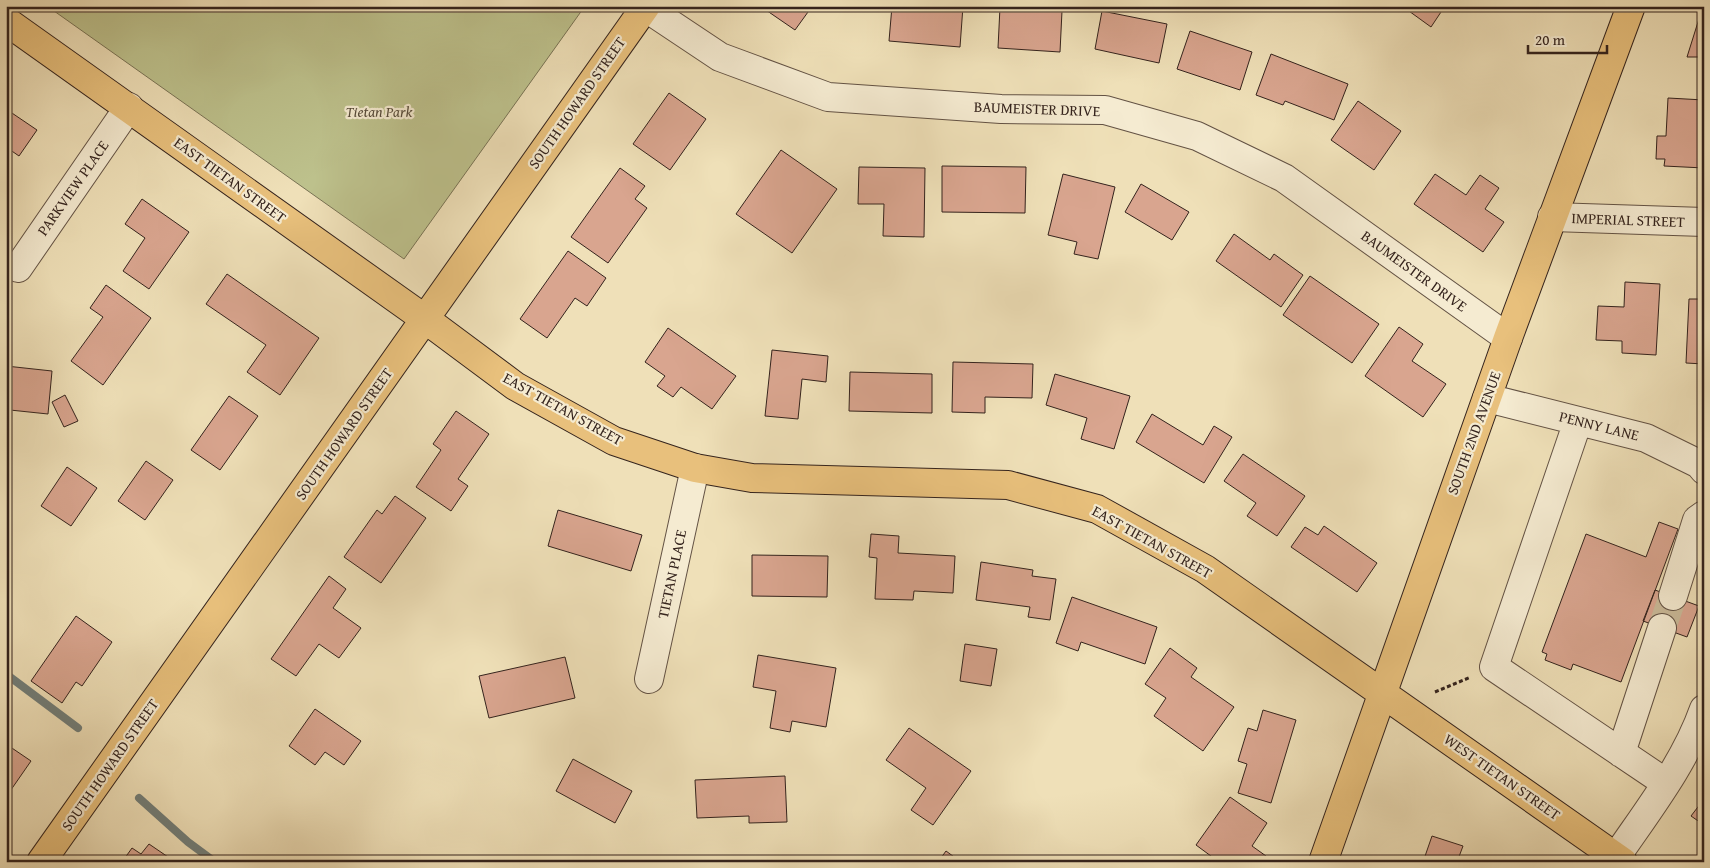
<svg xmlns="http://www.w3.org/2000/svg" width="1710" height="868" font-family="'Gentium Book Plus',serif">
<rect width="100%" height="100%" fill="#efe0b8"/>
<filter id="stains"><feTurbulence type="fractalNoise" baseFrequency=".004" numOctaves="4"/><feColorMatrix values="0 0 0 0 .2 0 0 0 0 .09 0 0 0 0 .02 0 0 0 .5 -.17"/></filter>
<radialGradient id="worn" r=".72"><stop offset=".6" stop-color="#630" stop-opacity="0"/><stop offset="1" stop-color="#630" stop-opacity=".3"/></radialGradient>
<!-- green -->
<path fill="#bdc18c" stroke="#787254" d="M 47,6 L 585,6 L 404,259 Z"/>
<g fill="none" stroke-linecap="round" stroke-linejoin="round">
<!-- stream -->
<path stroke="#727e79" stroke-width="8" d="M 6,674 L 78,728
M 139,798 L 188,842 L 215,862"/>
</g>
<!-- building -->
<path fill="#d9a58f" stroke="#34231d" d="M 760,6 L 800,6 L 808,12 L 795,30 Z
M 892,6 L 963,6 L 960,47 L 889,41 Z
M 1402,6 L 1445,6 L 1431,27 Z
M 1703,6 L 1704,57 L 1687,57 Z
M 1000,7 L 1062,11 L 1060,52 L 998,48 Z
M 1102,11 L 1167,24 L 1159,63 L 1095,49 Z
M 1190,31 L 1252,52 L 1240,90 L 1177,69 Z
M 1271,54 L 1348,84 L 1334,120 L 1285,101 L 1283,105 L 1256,95 Z
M 669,93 L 706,119 L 670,170 L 633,144 Z
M 1668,98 L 1704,100 L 1704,168 L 1664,166 L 1665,159 L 1656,159 L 1657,136 L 1666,136 Z
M 1358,101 L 1401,131 L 1374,170 L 1331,140 Z
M 6,109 L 37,130 L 19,156 L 6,147 Z
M 781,150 L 837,189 L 792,253 L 736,214 Z
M 942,166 L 1026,167 L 1025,213 L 942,212 Z
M 859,167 L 925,168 L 924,237 L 883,236 L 884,204 L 858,204 Z
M 620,168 L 645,186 L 635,199 L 647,208 L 608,263 L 571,237 Z
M 1063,174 L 1115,187 L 1098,259 L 1074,254 L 1077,242 L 1048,235 Z
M 1435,174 L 1466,195 L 1480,175 L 1499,188 L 1485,209 L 1504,222 L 1483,252 L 1414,204 Z
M 1141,184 L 1189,212 L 1172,240 L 1125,212 Z
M 142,199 L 189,232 L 149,289 L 123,271 L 145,238 L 125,224 Z
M 1234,234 L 1270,260 L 1274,254 L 1303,275 L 1281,307 L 1216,261 Z
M 568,251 L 606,278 L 587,306 L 575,298 L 547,338 L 520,319 Z
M 227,274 L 319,338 L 280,395 L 247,372 L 266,345 L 206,304 Z
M 1310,276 L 1379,324 L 1352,363 L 1283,315 Z
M 1625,282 L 1660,284 L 1656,355 L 1622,353 L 1622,341 L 1596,340 L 1598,306 L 1624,307 Z
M 106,285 L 151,318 L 103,385 L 71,361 L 103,317 L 90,308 Z
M 1689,299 L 1704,299 L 1704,364 L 1686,363 Z
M 1399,327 L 1423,344 L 1412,361 L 1446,384 L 1423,417 L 1365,376 Z
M 668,328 L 736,376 L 712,409 L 681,387 L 673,397 L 657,386 L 665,376 L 645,362 Z
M 772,350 L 828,356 L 826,382 L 802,379 L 798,419 L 765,416 Z
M 953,362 L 1033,364 L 1032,398 L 985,397 L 985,413 L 952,412 Z
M 6,366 L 52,371 L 48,414 L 10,410 L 9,421 L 6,421 Z
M 850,372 L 932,374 L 932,413 L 849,411 Z
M 1055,374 L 1130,396 L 1114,449 L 1081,439 L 1087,418 L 1046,405 Z
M 65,395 L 78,421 L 64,427 L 52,402 Z
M 229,396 L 258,416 L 220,470 L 191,450 Z
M 456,411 L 489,434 L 458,479 L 468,486 L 451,511 L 416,487 L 441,450 L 433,444 Z
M 1152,414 L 1203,445 L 1214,426 L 1232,437 L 1204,483 L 1136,442 Z
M 1243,454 L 1305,496 L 1277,536 L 1247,516 L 1256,503 L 1224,481 Z
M 146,461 L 173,480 L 145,520 L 118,501 Z
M 67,467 L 97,488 L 71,526 L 41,506 Z
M 395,496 L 426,518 L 381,583 L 344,557 L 377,510 L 382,514 Z
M 558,510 L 642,535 L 631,571 L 548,546 Z
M 1659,522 L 1678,529 L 1621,682 L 1573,664 L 1571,670 L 1545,660 L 1547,654 L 1542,652 L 1586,534 L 1646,557 Z
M 1324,526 L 1377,563 L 1357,592 L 1291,547 L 1305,527 L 1318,535 Z
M 871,534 L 899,536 L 898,553 L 955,556 L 953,593 L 914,591 L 913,600 L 875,599 L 877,558 L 869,557 Z
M 752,555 L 828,556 L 827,597 L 752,596 Z
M 981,562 L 1033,570 L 1032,576 L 1056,579 L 1050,620 L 1028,617 L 1030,607 L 976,600 Z
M 329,576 L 346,589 L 333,608 L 361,628 L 339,658 L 319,644 L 296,676 L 271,659 Z
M 1655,590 L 1699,606 L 1687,637 L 1643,621 Z
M 1072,597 L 1157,627 L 1145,664 L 1081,642 L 1078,651 L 1056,643 Z
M 76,616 L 112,642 L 82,686 L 76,682 L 62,703 L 31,681 Z
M 965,644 L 997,649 L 991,686 L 960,681 Z
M 1170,648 L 1197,668 L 1191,677 L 1234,707 L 1203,751 L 1154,716 L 1166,698 L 1145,684 Z
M 758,655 L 836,668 L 826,727 L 792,721 L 790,732 L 770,728 L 776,691 L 753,687 Z
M 565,657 L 575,698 L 489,718 L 479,676 Z
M 315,709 L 361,741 L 344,765 L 325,752 L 315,765 L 289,746 Z
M 1263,710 L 1296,720 L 1271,803 L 1238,793 L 1247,764 L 1238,761 L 1248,728 L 1257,731 Z
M 909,728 L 971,771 L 933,825 L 911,810 L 926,788 L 886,760 Z
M 6,744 L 31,761 L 6,797 Z
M 573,759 L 632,791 L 615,823 L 556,791 Z
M 785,776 L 787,822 L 749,823 L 749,816 L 697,818 L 695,780 Z
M 1230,797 L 1267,823 L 1252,846 L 1266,856 L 1261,862 L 1219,862 L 1196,845 Z
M 1704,799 L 1704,825 L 1691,816 Z
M 1432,836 L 1463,846 L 1457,862 L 1423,862 Z
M 149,844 L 171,859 L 169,862 L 122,862 L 132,848 L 141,854 Z
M 946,851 L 961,862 L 938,862 Z"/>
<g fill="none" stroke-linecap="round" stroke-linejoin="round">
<!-- minor-tunnel -->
<path stroke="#caba99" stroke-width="28" stroke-dasharray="28 14" stroke-linecap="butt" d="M 1662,628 L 1673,596"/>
<!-- minor casing -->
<g stroke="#635244" stroke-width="30">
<path id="minor" d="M 645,7 L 720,57 L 828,97 L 1001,109 L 1105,110 L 1197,136 L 1284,178 L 1508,338
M 1552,217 L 1704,222
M 18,268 L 129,107
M 1487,398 L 1646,438 L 1699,464 L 1704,470
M 1578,421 L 1494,667 L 1666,783
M 1673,596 L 1697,520 L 1704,515
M 649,679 L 695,468
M 1621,753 L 1662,628
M 1616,857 C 1648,810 1685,763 1704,709"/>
</g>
<!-- major casing -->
<g stroke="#34231d" stroke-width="30">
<path id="major" d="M 6,21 L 425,319 L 515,386 L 614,441 L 695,468 L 752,478 L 1008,485 L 1097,509 L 1205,569 L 1623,862
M 41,862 L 646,6
M 1323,862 L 1508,338 L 1631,6"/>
</g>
<!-- path -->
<path stroke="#34231d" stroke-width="3" stroke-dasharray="4 2.5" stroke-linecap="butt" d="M 1435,692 L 1471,677"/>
<!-- minor -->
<use href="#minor" stroke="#f5ebd1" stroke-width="28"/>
<!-- major -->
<use href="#major" stroke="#e8c07c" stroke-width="28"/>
</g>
<g text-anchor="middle" stroke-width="4.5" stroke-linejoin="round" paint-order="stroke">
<!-- street labels -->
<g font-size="15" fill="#34231d" stroke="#f5ebd1">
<text transform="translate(577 103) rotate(-55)" y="5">SOUTH HOWARD STREET</text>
<text transform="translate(1037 109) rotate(2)" y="5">BAUMEISTER DRIVE</text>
<text transform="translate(230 180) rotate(36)" y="5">EAST TIETAN STREET</text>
<text transform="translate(73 188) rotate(-55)" y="5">PARKVIEW PLACE</text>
<text transform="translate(1628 220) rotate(2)" y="5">IMPERIAL STREET</text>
<text transform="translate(1414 271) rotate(36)" y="5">BAUMEISTER DRIVE</text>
<text transform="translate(563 409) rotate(29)" y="5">EAST TIETAN STREET</text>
<text transform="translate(1599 426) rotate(14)" y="5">PENNY LANE</text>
<text transform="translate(1474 433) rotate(-70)" y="5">SOUTH 2ND AVENUE</text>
<text transform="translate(344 434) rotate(-55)" y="5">SOUTH HOWARD STREET</text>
<text transform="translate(1152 542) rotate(29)" y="5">EAST TIETAN STREET</text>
<text transform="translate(672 574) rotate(-78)" y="5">TIETAN PLACE</text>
<text transform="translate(110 765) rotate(-55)" y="5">SOUTH HOWARD STREET</text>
<text transform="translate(1502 777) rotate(35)" y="5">WEST TIETAN STREET</text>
</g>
<!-- park labels -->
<g font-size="15" font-style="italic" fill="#564a39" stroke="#f5ebd1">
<text x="379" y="117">Tietan Park</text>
</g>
</g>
<!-- margin -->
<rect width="1710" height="868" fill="none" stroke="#efe0b8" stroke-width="25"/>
<rect x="8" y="8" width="1695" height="853" fill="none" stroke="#34231d" stroke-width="2.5"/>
<rect x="12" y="12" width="1685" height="843" fill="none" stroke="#34231d"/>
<!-- scale -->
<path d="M1528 45v8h79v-8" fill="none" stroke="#34231d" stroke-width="2.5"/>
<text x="1535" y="45" font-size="15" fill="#34231d" stroke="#f5ebd1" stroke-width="4" paint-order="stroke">20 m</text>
<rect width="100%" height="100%" filter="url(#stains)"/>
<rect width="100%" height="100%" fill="url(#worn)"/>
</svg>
